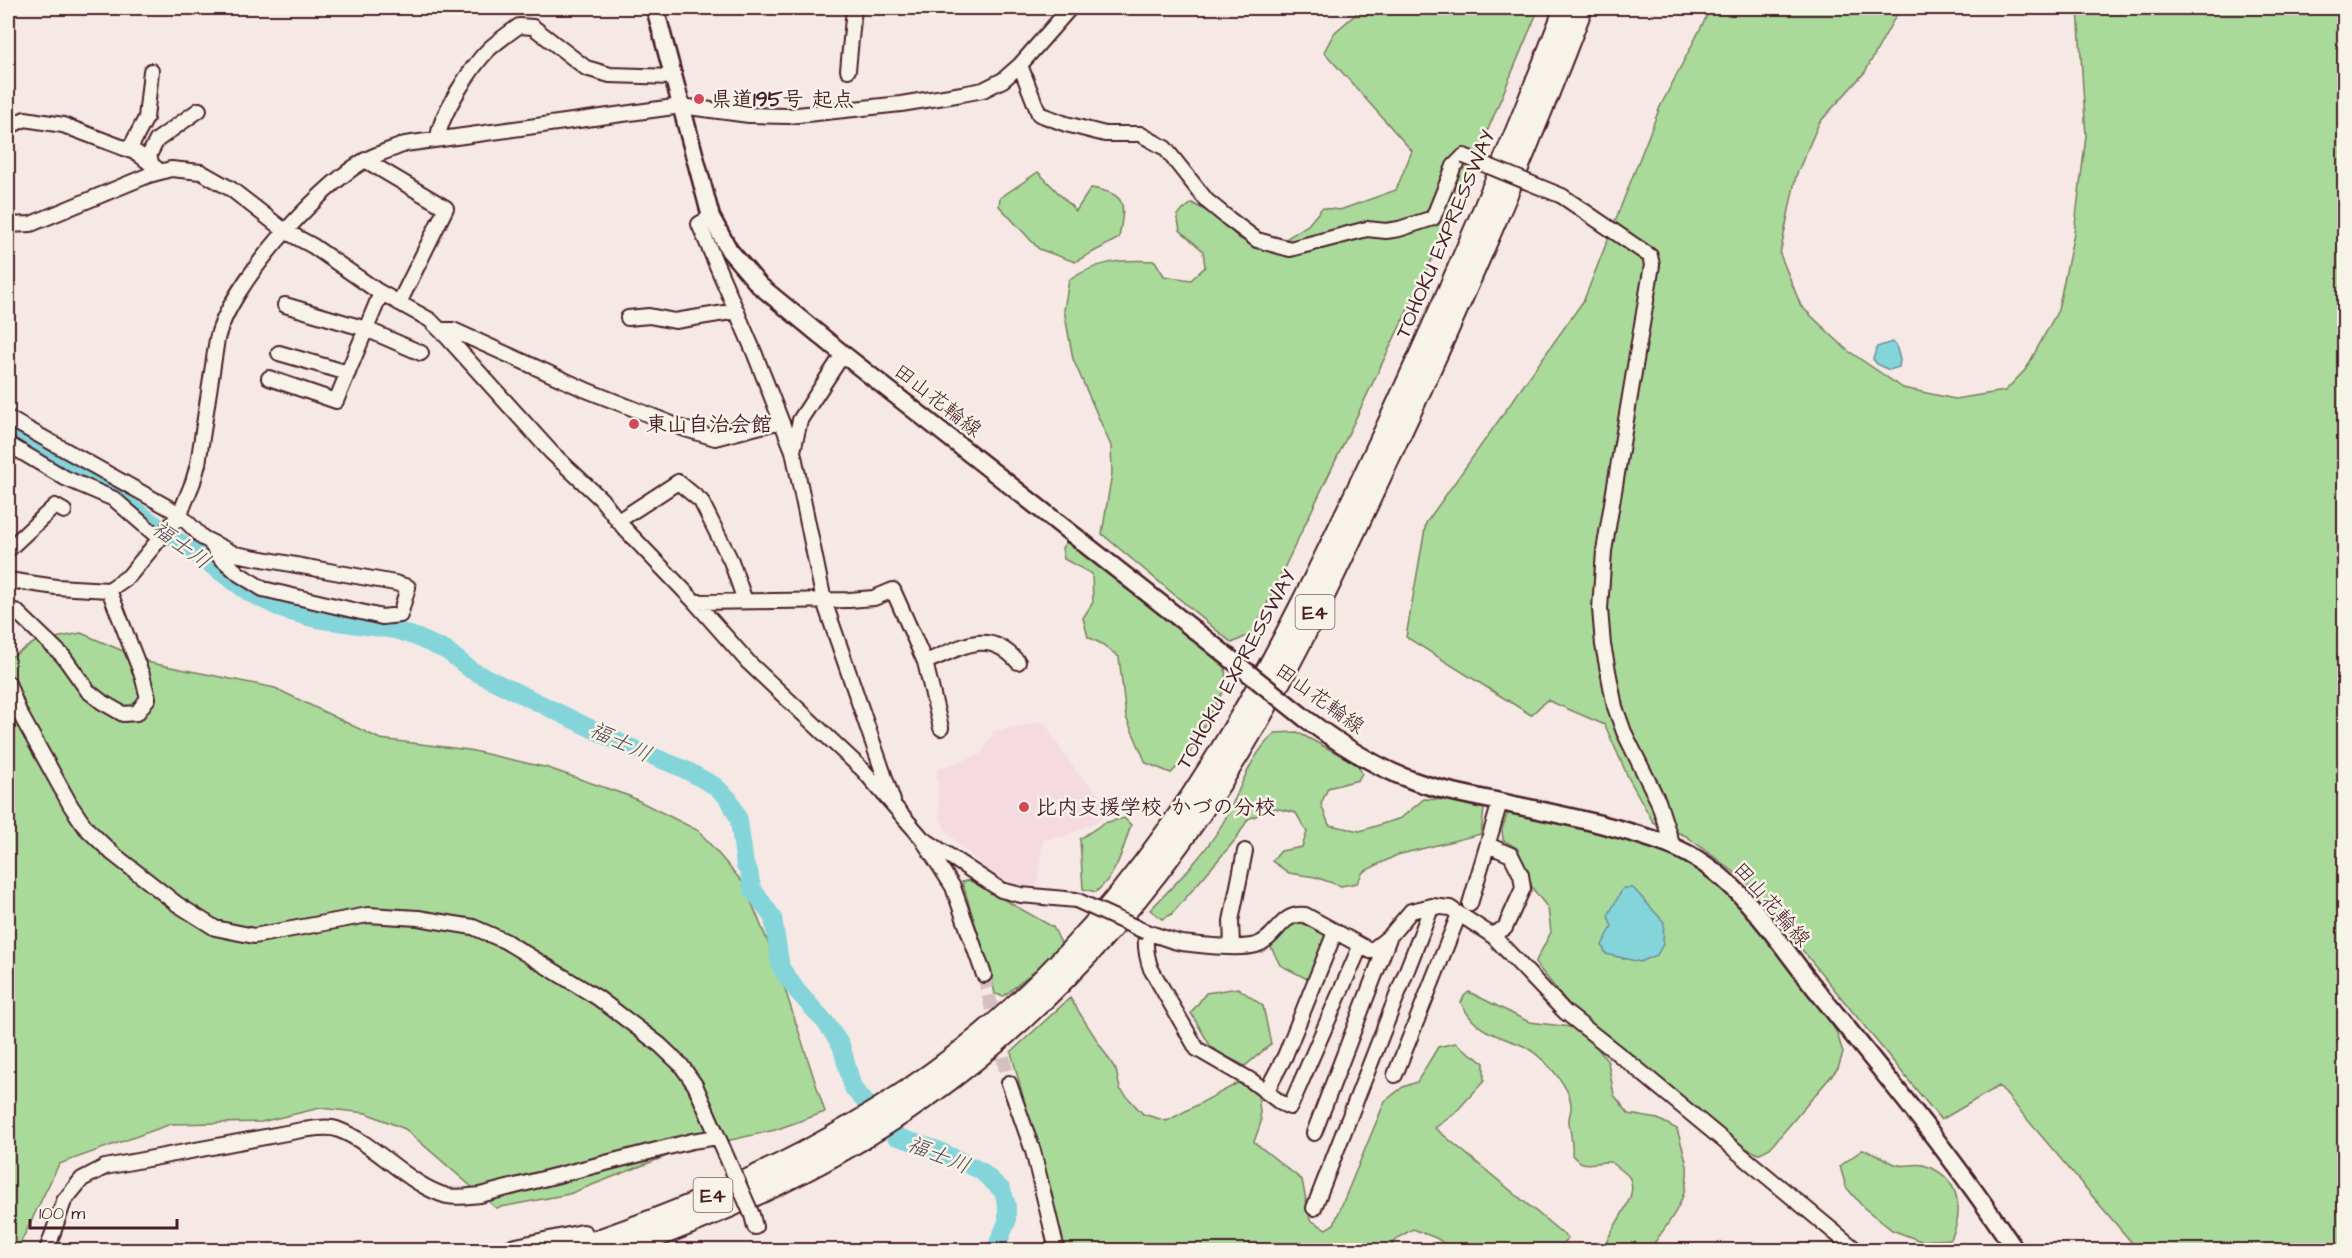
<svg xmlns="http://www.w3.org/2000/svg" width="2352" height="1258" font-family="'Architects Daughter','Klee One',sans-serif">
<rect width="100%" height="100%" fill="#f6e8e4"/>
<filter id="ink" filterUnits="userSpaceOnUse"><feTurbulence type="fractalNoise" baseFrequency=".0167" numOctaves="2"/><feDisplacementMap in="SourceGraphic" scale="12" xChannelSelector="R" yChannelSelector="G"/><feConvolveMatrix kernelMatrix="1 2 1 2 8 2 1 2 1" color-interpolation-filters="sRGB"/></filter>
<g filter="url(#ink)">
<!-- built -->
<path fill="#f5dbdf" d="M 1041,722 L 1047,725 L 1052,736 L 1079,775 L 1104,799 L 1111,815 L 1066,836 L 1043,840 L 1037,890 L 997,880 L 947,832 L 940,818 L 937,770 L 981,754 L 994,731 Z"/>
<!-- green -->
<path fill="#a9da9a" stroke="#7a7c62" stroke-width="1.5" d="M 1363,8 L 1539,8 L 1445,232 L 1253,633 L 1232,643 L 1102,534 L 1112,473 L 1111,446 L 1073,359 L 1064,310 L 1069,280 C 1099,261 1120,259 1155,261 L 1164,276 L 1191,280 L 1205,267 L 1203,251 L 1180,230 L 1177,215 L 1192,203 L 1215,216 L 1240,239 L 1267,251 L 1308,225 L 1322,208 L 1340,210 L 1396,190 L 1412,151 L 1324,52 L 1334,33 Z
M 1711,8 L 1900,8 L 1865,72 L 1819,123 L 1796,176 L 1780,254 L 1801,306 L 1847,350 L 1903,388 L 1955,399 L 2005,391 L 2026,369 L 2058,310 L 2074,233 L 2086,136 L 2078,8 L 2344,8 L 2344,1250 L 2138,1250 L 1999,1086 L 1941,1120 L 1746,881 L 1686,836 L 1653,822 L 1628,777 L 1605,725 L 1547,700 L 1531,715 L 1406,637 L 1426,523 L 1584,300 L 1660,107 Z
M 1038,172 L 1076,211 L 1091,188 C 1130,194 1124,206 1119,238 L 1075,262 L 1039,249 L 999,206 L 1000,198 Z
M 1066,542 L 1225,665 L 1226,686 L 1188,756 L 1171,773 L 1146,763 L 1126,717 L 1119,657 L 1102,644 L 1088,637 L 1083,618 L 1093,602 L 1092,574 L 1064,559 L 1062,548 Z
M 81,633 L 151,663 L 275,688 L 380,739 L 469,750 L 548,768 L 629,796 L 699,831 L 744,884 L 776,962 L 825,1112 L 775,1130 L 677,1152 L 569,1194 L 496,1208 L 405,1129 L 366,1113 L 320,1108 L 261,1122 L 171,1124 L 59,1164 L 17,1250 L 8,1250 L 8,659 L 35,642 Z
M 1297,732 L 1357,764 L 1362,773 L 1358,780 L 1328,788 L 1321,804 L 1329,825 L 1360,831 L 1401,818 L 1424,799 L 1448,800 L 1484,809 L 1481,834 L 1397,855 L 1363,872 L 1357,883 L 1341,886 L 1315,877 L 1289,873 L 1272,861 L 1281,851 L 1302,847 L 1307,832 L 1296,813 L 1275,808 L 1248,819 L 1236,839 L 1172,914 L 1162,919 L 1150,910 C 1176,883 1205,855 1224,821 C 1241,790 1248,758 1275,733 Z
M 1508,812 L 1606,833 L 1659,848 L 1693,866 L 1724,889 L 1815,998 L 1837,1033 L 1843,1053 L 1838,1068 L 1770,1148 L 1758,1154 L 1742,1146 L 1576,1013 L 1535,963 L 1551,932 L 1548,908 L 1533,889 L 1517,848 L 1503,840 L 1502,829 Z
M 1124,818 L 1131,825 C 1122,851 1118,873 1096,892 L 1083,889 L 1080,839 L 1104,823 Z
M 969,880 L 1053,927 L 1061,943 L 1059,951 L 1004,996 L 995,994 L 991,974 L 962,882 Z
M 1303,922 L 1329,933 L 1313,982 L 1280,965 L 1271,947 C 1278,933 1287,925 1303,922 Z
M 1238,988 L 1263,1006 L 1271,1044 L 1245,1066 L 1212,1049 L 1191,1013 L 1206,993 Z
M 1469,992 L 1529,1022 L 1571,1027 L 1589,1037 L 1608,1062 L 1614,1095 L 1629,1114 L 1658,1119 L 1677,1129 C 1680,1141 1685,1154 1687,1166 C 1690,1199 1667,1225 1649,1250 L 1604,1250 C 1607,1229 1642,1197 1629,1177 C 1624,1171 1616,1166 1611,1162 C 1592,1161 1585,1170 1572,1155 C 1573,1143 1571,1135 1569,1123 C 1568,1117 1572,1111 1571,1105 C 1570,1084 1538,1051 1519,1044 C 1492,1034 1475,1031 1461,1003 L 1464,996 Z
M 1070,998 L 1116,1070 L 1120,1089 L 1143,1114 L 1167,1121 L 1238,1083 L 1258,1093 L 1261,1122 L 1254,1142 L 1302,1180 L 1310,1220 L 1326,1229 L 1334,1224 L 1385,1101 L 1403,1087 L 1417,1082 L 1438,1047 L 1455,1043 L 1484,1063 L 1484,1081 L 1454,1114 L 1435,1128 L 1568,1238 L 1558,1250 L 1454,1250 L 1436,1238 L 1413,1229 L 1399,1237 L 1387,1250 L 1068,1250 L 1064,1248 L 1011,1052 Z
M 1862,1150 C 1875,1151 1883,1159 1895,1164 C 1904,1168 1914,1163 1923,1165 C 1959,1175 1965,1209 1951,1239 L 1921,1241 L 1892,1230 L 1863,1207 L 1846,1187 L 1840,1166 Z"/>
<!-- water -->
<path fill="#83d5da" stroke="#6c8c94" stroke-width="1.5" d="M 1892,342 L 1896,345 L 1900,360 L 1899,367 L 1889,370 L 1877,364 L 1873,359 L 1877,347 Z
M 1623,888 L 1633,888 L 1664,922 L 1663,944 L 1657,955 L 1640,962 L 1606,954 L 1602,945 L 1612,927 L 1608,916 Z"/>
<g fill="none" stroke-linecap="round" stroke-linejoin="round">
<!-- river -->
<path stroke="#83d5da" stroke-width="18" d="M 8,429 L 95,481 L 251,594 L 284,610 L 316,619 L 395,630 L 416,637 L 447,651 L 471,670 L 625,745 L 684,769 L 715,786 L 729,799 L 739,820 L 745,866 L 749,871 L 752,888 L 773,918 L 781,968 L 797,991 L 826,1023 L 841,1045 L 853,1088 L 895,1136 L 938,1150 L 981,1171 L 1002,1190 L 1007,1205 L 1007,1222 L 995,1250"/>
<!-- minor-tunnel -->
<path stroke="#d4c0bf" stroke-width="14" stroke-dasharray="14 7" stroke-linecap="butt" d="M 984,975 L 1009,1083"/>
<!-- minor casing -->
<g stroke="#4a1f2b" stroke-width="18">
<path id="minor" d="M 1020,65 L 1039,114 L 1066,124 L 1105,134 L 1140,134 L 1165,148 L 1207,201 L 1229,219 L 1257,240 L 1290,249 L 1367,229 L 1386,231 L 1399,229 L 1433,218 L 1454,166 L 1464,156
M 848,70 L 854,8
M 8,127 L 25,119 L 63,125 L 137,153 L 161,172
M 438,139 C 439,116 472,66 489,49 C 498,41 509,33 519,26 L 533,27 L 586,68 L 610,75 L 674,77
M 129,150 L 146,118 L 151,71
M 365,160 L 446,208 L 399,303
M 152,166 L 149,155 L 157,140 L 199,110
M 1562,196 L 1650,256 L 1652,265 L 1604,551 L 1600,609 L 1603,645 L 1615,707 L 1624,732 L 1658,801 L 1673,847
M 711,217 L 699,224 L 754,352 L 793,451 L 824,601 L 893,801
M 8,225 L 31,224 L 149,175 L 171,169 L 201,172 L 231,189 L 285,231 L 313,246 L 376,290 L 430,320 L 448,338 L 551,452 L 601,499 L 624,528 L 695,602 L 749,663 L 863,770 L 921,837 L 953,887 L 984,975
M 285,305 L 366,329 L 421,353
M 628,318 L 649,316 L 675,321 L 737,311
M 440,330 L 453,330 L 586,390 L 685,429 L 715,438 L 781,421
M 279,353 L 348,373
M 269,378 L 336,401 L 381,293
M 8,418 L 180,514
M 8,444 L 65,478 L 114,499 L 159,538
M 793,451 L 800,420 L 843,354
M 179,514 L 203,538 L 235,554 L 395,583 L 408,587 L 400,615 L 382,617 L 263,589 L 239,574 L 219,556 L 210,542
M 618,521 L 678,482 L 701,501 L 731,561 L 745,601
M 8,550 L 55,506 L 64,511
M 8,580 L 56,587 L 109,590 L 129,576 L 180,514 L 193,482 L 198,464 L 217,339 C 230,285 315,191 362,162 C 375,154 391,150 405,144 L 681,106 L 749,115 L 788,116 L 901,104 L 962,94 L 983,90 L 1003,80 L 1020,65 L 1070,8
M 695,602 L 849,600 L 874,598 L 893,590 L 925,662 L 941,728
M 8,612 L 16,611 L 63,656 L 88,691 L 102,702 L 123,714 L 137,713 L 148,698 L 142,675 L 109,590
M 925,662 C 962,648 987,627 1018,662
M 8,683 L 19,712 L 71,806 L 86,828 L 112,853 L 177,904 L 215,928 L 254,936 L 368,915 L 418,918 L 473,927 L 505,941 L 598,998 L 660,1045 L 681,1065 L 695,1085 L 721,1144
M 925,840 L 1001,890 L 1021,895 L 1076,900
M 1488,845 L 1511,855 L 1521,875 L 1523,888 L 1505,928 L 1491,935
M 1470,904 L 1500,802
M 1232,946 L 1231,921 L 1245,851
M 1360,947 L 1290,1107 L 1281,1103 L 1252,1081 L 1197,1049 L 1151,969 C 1146,956 1145,945 1146,932 C 1158,935 1170,941 1182,943 C 1200,945 1239,950 1256,945 C 1278,938 1280,912 1305,915 L 1371,951 L 1390,936 L 1411,911 L 1432,906 L 1450,908 L 1493,936 L 1565,1012 L 1636,1068 L 1856,1250
M 1395,1075 L 1459,914
M 1009,1083 L 1033,1151 L 1057,1250
M 1266,1092 L 1285,1056 L 1335,932
M 1314,1133 L 1389,938
M 1314,1208 L 1432,906
M 752,1215 L 755,1227
M 47,1250 L 64,1201 L 82,1179 L 105,1167 L 302,1130 C 314,1129 328,1125 339,1130 C 376,1144 408,1185 447,1196 C 457,1198 470,1196 480,1195 L 692,1141 L 718,1137"/>
</g>
<!-- major casing -->
<g stroke="#4a1f2b" stroke-width="21">
<path id="major" d="M 655,8 L 711,217 L 729,250 L 759,285 L 843,354 L 1202,636
M 1306,719 C 1339,744 1375,767 1414,781 C 1439,790 1466,795 1491,800 C 1551,813 1614,824 1671,846 C 1737,872 1775,939 1818,992 C 1886,1076 1956,1160 2015,1250"/>
</g>
<!-- highway casing -->
<g stroke="#4a1f2b" stroke-width="24">
<path id="highway" d="M 512,1250 L 583,1235
M 568,1250 C 729,1197 886,1123 1012,1008 C 1181,854 1275,664 1371,460 C 1441,312 1506,161 1565,8
M 621,1250 C 696,1223 769,1192 838,1153 C 1006,1059 1141,916 1240,752 C 1295,661 1340,564 1385,467 C 1456,316 1523,163 1582,8"/>
</g>
<!-- minor -->
<use href="#minor" stroke="#f7f3e8" stroke-width="14"/>
<!-- major -->
<use href="#major" stroke="#f7f3e8" stroke-width="16"/>
<!-- highway -->
<use href="#highway" stroke="#f7f3e8" stroke-width="20"/>
<!-- minor-bridge casing -->
<g stroke="#4a1f2b" stroke-width="18" stroke-linecap="butt">
<path id="minor-bridge" d="M 1464,156 L 1562,196
M 1076,900 L 1146,932
M 721,1144 L 752,1215"/>
</g>
<!-- major-bridge casing -->
<g stroke="#4a1f2b" stroke-width="21" stroke-linecap="butt">
<path id="major-bridge" d="M 1202,636 L 1306,719"/>
</g>
<!-- minor-bridge -->
<use href="#minor-bridge" stroke="#f7f3e8" stroke-width="14"/>
<!-- major-bridge -->
<use href="#major-bridge" stroke="#f7f3e8" stroke-width="16"/>
</g>
</g>
<!-- markers -->
<g fill="#d1495b" stroke="#f7f3e8" stroke-width="2">
<circle cx="699" cy="99" r="6"/>
<circle cx="634" cy="424" r="6"/>
<circle cx="1024" cy="807" r="6"/>
</g>
<g text-anchor="middle" stroke-width="5" stroke-linejoin="round" paint-order="stroke">
<!-- shield labels -->
<g fill="#f7f3e8" stroke="#7e5f64" stroke-width="1.5">
<rect x="1295.5" y="595" width="39" height="34" rx="4.5"/>
<rect x="693.5" y="1178" width="39" height="34" rx="4.5"/>
</g>
<g font-size="20" font-weight="bold" fill="#4a1f2b">
<text x="1315" y="619">E4</text>
<text x="713" y="1202">E4</text>
</g>
<!-- poi labels -->
<g font-size="21" font-weight="bold" fill="#4a1f2b" stroke="#f7f3e8" text-anchor="start">
<text x="711" y="106">県道195号 起点</text>
<text x="646" y="431">東山自治会館</text>
<text x="1036" y="814">比内支援学校 かづの分校</text>
</g>
<!-- street labels -->
<g font-size="21" fill="#4a1f2b" stroke="#f7f3e8">
<text transform="translate(1445 234) rotate(-67)" y="7">TOHOKU EXPRESSWAY</text>
<text transform="translate(938 400) rotate(38)" y="7">田山花輪線</text>
<text transform="translate(1236 669) rotate(-61)" y="7">TOHOKU EXPRESSWAY</text>
<text transform="translate(1320 698) rotate(36)" y="7">田山花輪線</text>
<text transform="translate(1772 904) rotate(49)" y="7">田山花輪線</text>
</g>
<!-- water labels -->
<g font-size="22" font-style="italic" fill="#584c57" stroke="#f7f3e8">
<text transform="translate(182 544) rotate(36)" y="8">福士川</text>
<text transform="translate(621 741) rotate(25)" y="8">福士川</text>
<text transform="translate(939 1154) rotate(22)" y="8">福士川</text>
</g>
</g>
<!-- margin -->
<rect width="2352" height="1258" fill="none" stroke="#f7f3e8" stroke-width="30"/>
<rect x="15" y="15" width="2322" height="1228" fill="none" stroke="#4a1f2b" stroke-width="2" filter="url(#ink)"/>
<!-- scale -->
<path d="M30 1219v9h147v-9" fill="none" stroke="#4a1f2b" stroke-width="3"/>
<text x="39" y="1219" font-size="18" fill="#4a1f2b" stroke="#f7f3e8" stroke-width="4.5" paint-order="stroke">100 m</text>
</svg>
